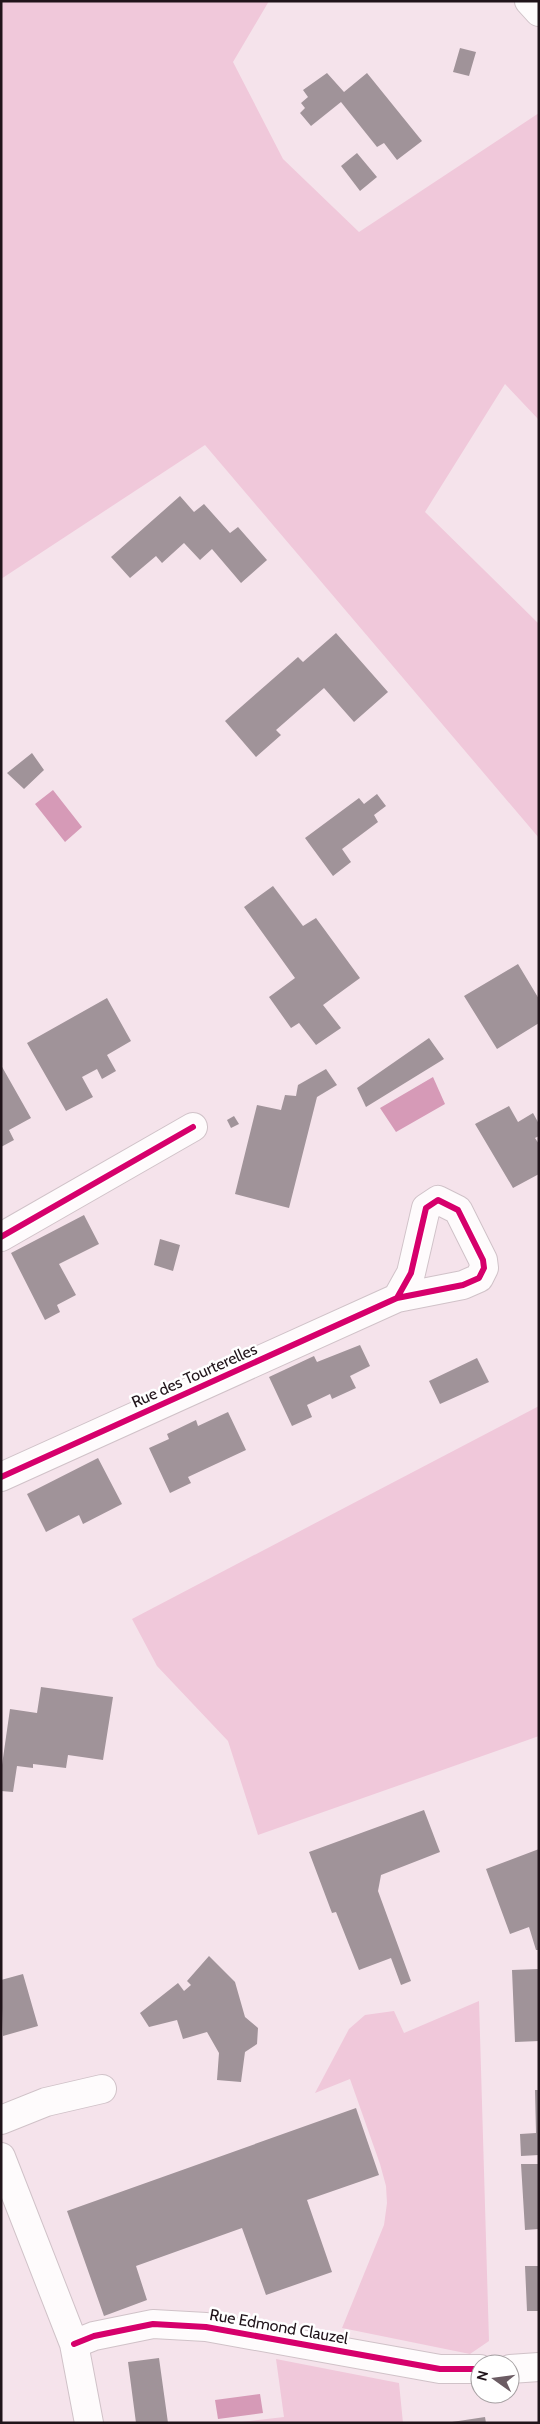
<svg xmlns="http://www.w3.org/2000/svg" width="540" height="2424" font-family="Cabin,sans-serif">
<rect width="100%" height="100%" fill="#f5e3eb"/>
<!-- green -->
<path fill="#f0c8da" d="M 1,1 L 269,1 L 233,62 L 283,159 L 359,232 L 539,113 L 539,420 L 505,384 L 425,512 L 539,624 L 539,838 L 205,445 L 1,579 Z
M 539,1406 L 539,1736 L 258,1835 L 228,1741 L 157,1666 L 132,1619 Z
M 479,2001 L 489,2341 L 470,2354 L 342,2328 L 384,2225 L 387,2203 L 386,2186 L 380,2164 L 350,2079 L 315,2093 L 349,2029 L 365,2015 L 394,2011 L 404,2033 Z
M 276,2359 L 399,2383 L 403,2423 L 234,2423 L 284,2417 Z"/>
<!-- water -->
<path fill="#d69ab7" d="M 53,790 L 82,827 L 65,842 L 35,804 Z
M 433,1077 L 445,1104 L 396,1132 L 380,1108 Z
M 260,2394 L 263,2413 L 218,2419 L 215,2400 Z"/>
<!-- building -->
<path fill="#a09399" d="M 460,48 L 476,52 L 469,76 L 453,72 Z
M 327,73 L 344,92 L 367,73 L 422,141 L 397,160 L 384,143 L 377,147 L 341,102 L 311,126 L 300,113 L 305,108 L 301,103 L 308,97 L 303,90 Z
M 357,153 L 377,177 L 360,191 L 341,166 Z
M 180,496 L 194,512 L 204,504 L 230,533 L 238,527 L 267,560 L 241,583 L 212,549 L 200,560 L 184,543 L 162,563 L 156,556 L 130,578 L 111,557 Z
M 336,633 L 388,692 L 354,722 L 324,688 L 276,730 L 281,735 L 256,757 L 225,721 L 298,657 L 303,662 Z
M 32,753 L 44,770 L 24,789 L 7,773 Z
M 377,794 L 386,806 L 374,815 L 378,822 L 342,849 L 351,862 L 333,876 L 305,838 L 359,798 L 364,804 Z
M 273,886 L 303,926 L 316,918 L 360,978 L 323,1005 L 341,1028 L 316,1045 L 299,1023 L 291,1028 L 269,997 L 295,978 L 244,907 Z
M 518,964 L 539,999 L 539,1023 L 497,1049 L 464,996 Z
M 107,998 L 131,1041 L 107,1055 L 116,1071 L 102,1079 L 97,1069 L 82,1077 L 93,1097 L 66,1111 L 27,1043 Z
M 429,1038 L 444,1059 L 366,1107 L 357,1088 Z
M 1,1065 L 31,1118 L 9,1130 L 14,1140 L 1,1147 Z
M 326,1069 L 337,1085 L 317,1097 L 289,1208 L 235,1194 L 257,1105 L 281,1110 L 285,1095 L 296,1096 L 298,1085 Z
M 509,1106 L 518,1122 L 533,1113 L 539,1124 L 539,1136 L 535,1138 L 539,1144 L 539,1174 L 513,1188 L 475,1124 Z
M 234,1116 L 239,1124 L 231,1128 L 227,1120 Z
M 84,1215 L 99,1244 L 59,1264 L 76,1295 L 57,1305 L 60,1312 L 45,1320 L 11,1253 Z
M 160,1239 L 180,1245 L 173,1271 L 154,1265 Z
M 360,1345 L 370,1366 L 350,1376 L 356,1388 L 332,1399 L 330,1394 L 307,1405 L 312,1417 L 292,1426 L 269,1377 L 314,1356 L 317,1362 Z
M 477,1358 L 489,1382 L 440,1404 L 429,1381 Z
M 228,1412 L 246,1450 L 188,1477 L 191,1483 L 170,1493 L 149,1448 L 169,1439 L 167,1434 L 196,1420 L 198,1426 Z
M 98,1458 L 122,1504 L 83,1524 L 79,1515 L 46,1532 L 27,1494 Z
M 41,1687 L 113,1697 L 103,1760 L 68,1755 L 66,1768 L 33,1764 L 33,1768 L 17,1766 L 13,1792 L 1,1791 L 1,1772 L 10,1709 L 37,1713 Z
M 424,1810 L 440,1852 L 381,1875 L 378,1891 L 411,1981 L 401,1985 L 391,1958 L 359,1970 L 336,1912 L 332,1913 L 309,1852 Z
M 539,1849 L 539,1950 L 536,1950 L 529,1927 L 510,1934 L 486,1869 Z
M 209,1956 L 235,1982 L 245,2017 L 258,2028 L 257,2044 L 245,2052 L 241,2082 L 217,2080 L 219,2053 L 207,2032 L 183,2039 L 177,2020 L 149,2027 L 140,2013 L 178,1983 L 184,1991 L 191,1985 L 187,1981 Z
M 539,1969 L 539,2041 L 515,2042 L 512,1970 Z
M 23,1974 L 38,2026 L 3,2036 L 1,1980 Z
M 535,2090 L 539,2090 L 539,2155 L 521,2156 L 520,2134 L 536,2133 Z
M 356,2108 L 379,2175 L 307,2200 L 332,2272 L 266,2295 L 242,2228 L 136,2266 L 147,2300 L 104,2316 L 67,2211 Z
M 521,2164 L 539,2164 L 539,2229 L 525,2230 Z
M 525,2266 L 539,2266 L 539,2311 L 527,2311 Z
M 159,2358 L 168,2423 L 136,2423 L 128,2362 Z
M 485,2417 L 486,2423 L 452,2423 L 452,2422 Z"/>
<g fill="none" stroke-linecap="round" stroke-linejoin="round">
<!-- minor casing -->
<g stroke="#d0c2c8" stroke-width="30">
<path id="minor" d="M 529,1 L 539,12
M 1,1237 L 193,1127
M 1,1477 L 397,1298 L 463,1285 L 479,1278 L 484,1268 L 483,1260 L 458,1210 L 438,1200 L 426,1208 L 411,1273 L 397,1298
M 1,2120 L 46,2102 L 102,2089
M 1,2157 L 74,2344 L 89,2423
M 74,2344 L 94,2336 L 153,2324 L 206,2327 L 440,2369 L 480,2369
M 510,2369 L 539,2367"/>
</g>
<!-- minor -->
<use href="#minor" stroke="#fefbfc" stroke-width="28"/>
<!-- cycleway casing -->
<g stroke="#fff" stroke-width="9">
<path id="cycleway" d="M 1,1237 L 193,1127
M 1,1477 L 397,1298 L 463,1285 L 479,1278 L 484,1268 L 483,1260 L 458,1210 L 438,1200 L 426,1208 L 411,1273 L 397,1298
M 74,2344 L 94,2336 L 153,2324 L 206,2327 L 440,2369 L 480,2369"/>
</g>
<!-- cycleway -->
<use href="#cycleway" stroke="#d6006c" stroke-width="6"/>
</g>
<g text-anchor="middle" stroke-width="5" stroke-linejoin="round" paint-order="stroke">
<!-- street labels -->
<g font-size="16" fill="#20141a" stroke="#fff">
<text transform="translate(194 1375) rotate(-24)" y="6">Rue des Tourterelles</text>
<text transform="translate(279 2326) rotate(10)" y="6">Rue Edmond Clauzel</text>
</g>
</g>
<!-- border -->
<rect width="540" height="2424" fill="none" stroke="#20141a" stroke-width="5"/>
<!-- north arrow -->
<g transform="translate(495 2379) rotate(284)"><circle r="24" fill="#ffffff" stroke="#a6a1a3"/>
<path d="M0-4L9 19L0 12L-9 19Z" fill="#6b5c63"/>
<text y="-8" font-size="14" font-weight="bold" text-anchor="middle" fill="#20141a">N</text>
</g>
</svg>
